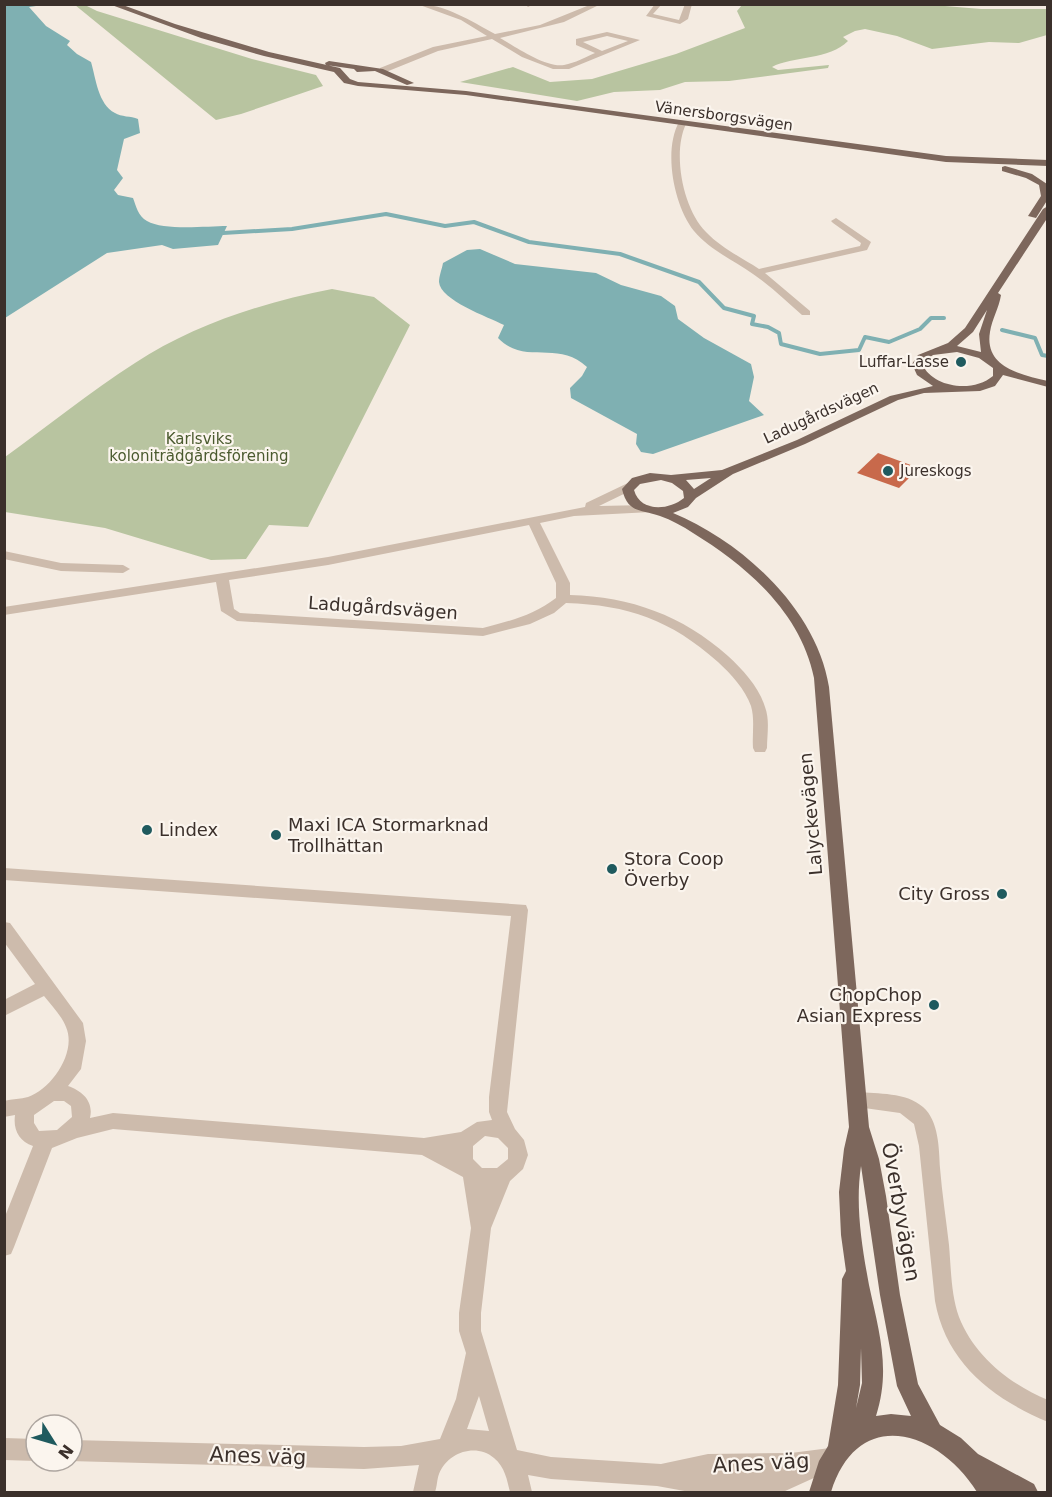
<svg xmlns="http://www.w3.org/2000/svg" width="1052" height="1497" font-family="'DejaVu Sans',sans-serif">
<rect width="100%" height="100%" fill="#f4ebe1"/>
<!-- green -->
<path fill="#b8c4a0" d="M 75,5 L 85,5 L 97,11 L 252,59 L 316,75 L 323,86 L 241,114 L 216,120 Z
M 933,5 L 981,9 L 1047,9 L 1047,35 L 1019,43 L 989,42 L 932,49 L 897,36 L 865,29 L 855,31 L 843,37 L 848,41 C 830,60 792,56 772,67 L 778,70 L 829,65 L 828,68 L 729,81 L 685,82 L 660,90 L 614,92 L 577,101 L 460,82 L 513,67 L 550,82 L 592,79 L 676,54 L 745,28 L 737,11 L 742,5 Z
M 332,289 L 374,297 L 410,325 L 308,527 L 269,525 L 246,559 L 211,560 L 105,528 L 5,512 L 5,457 C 48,426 90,392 135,363 C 193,325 264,302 332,289 Z"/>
<!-- water -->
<path fill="#7fb0b2" d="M 5,4 L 43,5 L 29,7 L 46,26 L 70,41 L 67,45 L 77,54 L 91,62 C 96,79 98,104 115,113 C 121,117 131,116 138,119 L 140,133 L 124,139 L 117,170 L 123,178 L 114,190 L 118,195 L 133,198 C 136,206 138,216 147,221 C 164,231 207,226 227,226 L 218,245 L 173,249 L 162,245 L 107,253 L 5,318 Z
M 480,249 L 515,264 L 596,273 L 621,285 L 661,296 L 675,306 L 678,319 L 704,338 L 751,364 L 754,377 L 749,401 L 764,415 L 653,454 L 641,452 L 636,444 L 637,434 L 571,398 L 570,388 L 582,376 L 587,367 C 558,339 525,366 498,338 L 504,325 C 488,317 440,300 439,282 C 439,276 442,269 443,263 L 467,250 Z"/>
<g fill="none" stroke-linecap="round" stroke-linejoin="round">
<!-- stream -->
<path stroke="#7fb0b2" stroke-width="4" d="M 223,233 L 292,229 L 386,214 L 445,226 L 474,222 L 529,242 L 620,254 L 699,282 L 724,308 L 754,316 L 752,324 L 768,327 L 779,333 L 781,344 L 820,354 L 859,350 L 865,337 L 889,342 L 920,329 L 931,318 L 944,318
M 1002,330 L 1035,338 L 1042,355 L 1048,356"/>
</g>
<!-- building -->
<path fill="#c8694b" d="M 878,453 L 919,468 L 899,488 L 857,473 Z"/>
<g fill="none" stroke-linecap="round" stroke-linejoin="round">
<!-- minor -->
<path fill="#cdbbac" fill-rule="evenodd" d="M 417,4 C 445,4 471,21 495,34 L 540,25 L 592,4 L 601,4 L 564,22 L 500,38 C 516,47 546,68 564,65 C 575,63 586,57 595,53 L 576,45 L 576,39 L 607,32 L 640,40 L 569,69 L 553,69 L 522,57 L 492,39 L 438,51 L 386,72 L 380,72 L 380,68 L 433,47 L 487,36 L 461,20 ZM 607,36 L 628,41 L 602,51 L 583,42 Z
M 525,4 L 534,4 L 528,7 Z
M 655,4 L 662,4 L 653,14 L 679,20 L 685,4 L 692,4 L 688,19 L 680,24 L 646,16 Z
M 679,122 L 686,124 C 672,153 683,209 706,232 C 721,248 741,257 759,269 L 860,246 L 861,243 L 833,223 L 831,221 L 836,218 L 871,242 L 867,250 L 765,273 L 810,311 L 810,315 L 802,315 C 786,301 771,286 753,274 C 733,260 710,250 694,231 C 674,206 663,151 679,122 Z
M 630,482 L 636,486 L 634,489 L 599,506 L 647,505 L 651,506 L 653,509 L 651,512 L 574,516 L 540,523 L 570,583 L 570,595 C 631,597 682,615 728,656 C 743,670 759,687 765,707 C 770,720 767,735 767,748 L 765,752 L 755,752 L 753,748 C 752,734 755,720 751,706 C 745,689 731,674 718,662 C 671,620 628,605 566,603 L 554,613 L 530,624 L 483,636 L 237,621 L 221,611 L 216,582 L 4,615 L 4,607 L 328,557 L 585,507 L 586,503 ZM 529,525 L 556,583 L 556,598 C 534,615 510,621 483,628 L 240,613 L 234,609 L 229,580 L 328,565 Z
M 4,551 L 61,563 L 123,565 L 130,569 L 123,573 L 61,571 L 4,559 Z
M 4,868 L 526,905 L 528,910 L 507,1112 L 515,1129 L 524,1140 L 528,1155 L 523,1169 L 510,1181 L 491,1228 L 481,1313 L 481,1331 L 517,1450 L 551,1457 L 661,1464 L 708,1454 L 791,1453 L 830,1448 L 838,1451 L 841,1459 L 838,1467 L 783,1492 L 690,1492 L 657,1486 L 551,1479 L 528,1475 L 532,1492 L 510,1492 C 507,1480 505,1467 494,1458 C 476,1443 448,1452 439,1474 C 437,1479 437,1487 435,1492 L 413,1492 L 419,1465 L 364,1469 L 69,1461 L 72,1461 L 72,1440 L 364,1447 L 401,1446 L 440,1439 L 456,1399 L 466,1353 L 459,1331 L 459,1313 L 471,1228 L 463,1177 L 422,1155 L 113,1129 L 77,1138 L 52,1148 L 14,1247 L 11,1254 L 4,1256 L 4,1219 L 33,1146 C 19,1141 13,1130 15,1115 L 4,1117 L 4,1101 C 12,1099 21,1099 28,1097 C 52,1089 77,1052 66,1027 C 62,1016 51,1005 44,996 L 4,1016 L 4,1000 L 35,984 L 4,942 L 4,922 L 10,923 L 83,1023 L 86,1041 L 81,1069 L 68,1086 C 82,1091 94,1101 90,1118 L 113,1113 L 424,1138 L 461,1132 L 477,1122 L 492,1120 L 489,1112 L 489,1097 L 511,916 L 4,880 ZM 54,1101 L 64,1101 L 71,1106 L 72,1117 L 57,1130 L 39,1131 L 34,1123 L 34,1115 ZM 485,1136 L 498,1138 L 508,1148 L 508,1159 L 497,1168 L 482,1168 L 473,1159 L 473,1146 ZM 479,1396 L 489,1431 L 467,1429 Z
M 857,1092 C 878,1094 906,1092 923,1107 C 939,1121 939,1149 940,1168 C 942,1193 946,1219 949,1245 C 951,1268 951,1295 959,1317 C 974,1356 1011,1385 1048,1400 L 1048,1422 C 993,1399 946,1363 935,1301 L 919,1146 L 914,1124 L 900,1113 L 850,1106 L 848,1100 L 850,1094 Z
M 4,1438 L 36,1439 L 37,1461 L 4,1460 Z"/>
<!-- major -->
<path fill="#7d675c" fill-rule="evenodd" d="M 109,4 L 120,4 L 175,24 L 269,52 L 340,68 L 350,79 L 358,82 L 466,91 L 946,156 L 1048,160 L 1048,166 L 946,162 L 466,95 L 358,86 L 344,83 L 334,72 L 264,56 L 201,38 Z
M 329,61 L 383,69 L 414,83 L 407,85 L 375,71 L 357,72 L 354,69 L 326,65 L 325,63 Z
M 1005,166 L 1032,174 L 1047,184 L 1048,199 L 1036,218 L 1028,216 L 1041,196 L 1039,185 L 1026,178 L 1002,171 L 1002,167 Z
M 1048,206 L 1048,217 L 998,293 L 1001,295 C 999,308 992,319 990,332 C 984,367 1021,375 1048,381 L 1048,387 L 1003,375 L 995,386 L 980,391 L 924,393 L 898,400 L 805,444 L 733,474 L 696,498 L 688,507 L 673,513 C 743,542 817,610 829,687 L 869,1127 L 879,1159 L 886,1196 L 900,1295 L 918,1384 L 940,1425 L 961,1438 L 978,1454 L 1034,1484 L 1038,1492 L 977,1492 C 938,1430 858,1405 831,1492 L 809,1492 L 819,1461 L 828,1446 L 838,1385 L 842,1279 L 846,1271 L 841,1235 L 839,1192 L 844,1149 L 849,1127 L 814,678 C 801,613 747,566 693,533 C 683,526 671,520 660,516 C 641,509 628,514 622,489 L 632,478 L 650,473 L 671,475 L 722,470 L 797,440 L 890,396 L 933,386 L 917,375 L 912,364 L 918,355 L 948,343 L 965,328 L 1043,209 ZM 987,310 L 979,334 L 981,352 L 957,346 L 973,332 ZM 957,352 L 979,358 L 993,368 L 993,376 C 973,393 933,388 922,364 L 933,355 ZM 711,478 L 694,489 L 686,480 ZM 661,480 L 672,483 L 683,491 L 684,498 C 668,511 640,512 634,490 L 640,484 ZM 861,1166 L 880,1295 L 897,1386 L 911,1416 L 891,1414 L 876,1416 C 891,1369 879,1332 869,1285 C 862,1247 855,1206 861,1166 ZM 861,1348 L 862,1383 L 856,1408 L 860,1385 Z"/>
</g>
<!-- markers -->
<g fill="#1f5a5e" stroke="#fbf5ee" stroke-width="2">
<circle cx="961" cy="362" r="6"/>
<circle cx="888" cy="471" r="6"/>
<circle cx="147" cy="830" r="6"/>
<circle cx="276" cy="835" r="6"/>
<circle cx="612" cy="869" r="6"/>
<circle cx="1002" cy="894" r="6"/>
<circle cx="934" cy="1005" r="6"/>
</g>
<g text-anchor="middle" stroke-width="4.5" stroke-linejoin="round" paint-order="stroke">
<!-- far-street labels -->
<g font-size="15" fill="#3b302b" stroke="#fbf5ee">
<text transform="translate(724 116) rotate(8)" y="5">Vänersborgsvägen</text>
<text transform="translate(821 413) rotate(-25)" y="5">Ladugårdsvägen</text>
</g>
<!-- far-poi labels -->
<g font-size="15" fill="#3b302b" stroke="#fbf5ee" text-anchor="end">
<text x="949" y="367">Luffar-Lasse</text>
<text x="900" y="476" text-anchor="start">Jureskogs</text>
</g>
<!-- far-park labels -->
<g font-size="15" fill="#4a5a2e" stroke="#fbf5ee">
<text x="199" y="444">Karlsviks<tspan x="199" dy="17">koloniträdgårdsförening</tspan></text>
</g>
<!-- street labels -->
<g font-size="18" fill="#3b302b" stroke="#fbf5ee">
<text transform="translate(383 608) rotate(4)" y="6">Ladugårdsvägen</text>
<text transform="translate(811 814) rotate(-95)" y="6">Lalyckevägen</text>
</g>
<!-- poi labels -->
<g font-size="18" fill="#3b302b" stroke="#fbf5ee" text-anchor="start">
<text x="288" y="831">Maxi ICA Stormarknad<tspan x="288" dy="21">Trollhättan</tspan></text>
<text x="159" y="836">Lindex</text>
<text x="624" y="865">Stora Coop<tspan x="624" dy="21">Överby</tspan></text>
<text x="990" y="900" text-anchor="end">City Gross</text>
<text x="922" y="1001" text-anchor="end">ChopChop<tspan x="922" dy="21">Asian Express</tspan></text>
</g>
<!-- near-street labels -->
<g font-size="21" fill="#3b302b" stroke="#fbf5ee">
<text transform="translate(901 1212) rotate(80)" y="7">Överbyvägen</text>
<text transform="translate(258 1456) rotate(2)" y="7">Anes väg</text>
<text transform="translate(761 1463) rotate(-3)" y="7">Anes väg</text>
</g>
</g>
<!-- border -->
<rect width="1052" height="1497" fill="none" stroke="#3b302b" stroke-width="12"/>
<!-- north arrow -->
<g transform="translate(54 1443) rotate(127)"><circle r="28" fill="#fbf5ee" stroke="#aea6a0" stroke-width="1.5"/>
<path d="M0-4.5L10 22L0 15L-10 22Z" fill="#1f5a5e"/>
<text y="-9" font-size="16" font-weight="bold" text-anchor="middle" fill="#3b302b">N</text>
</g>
</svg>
